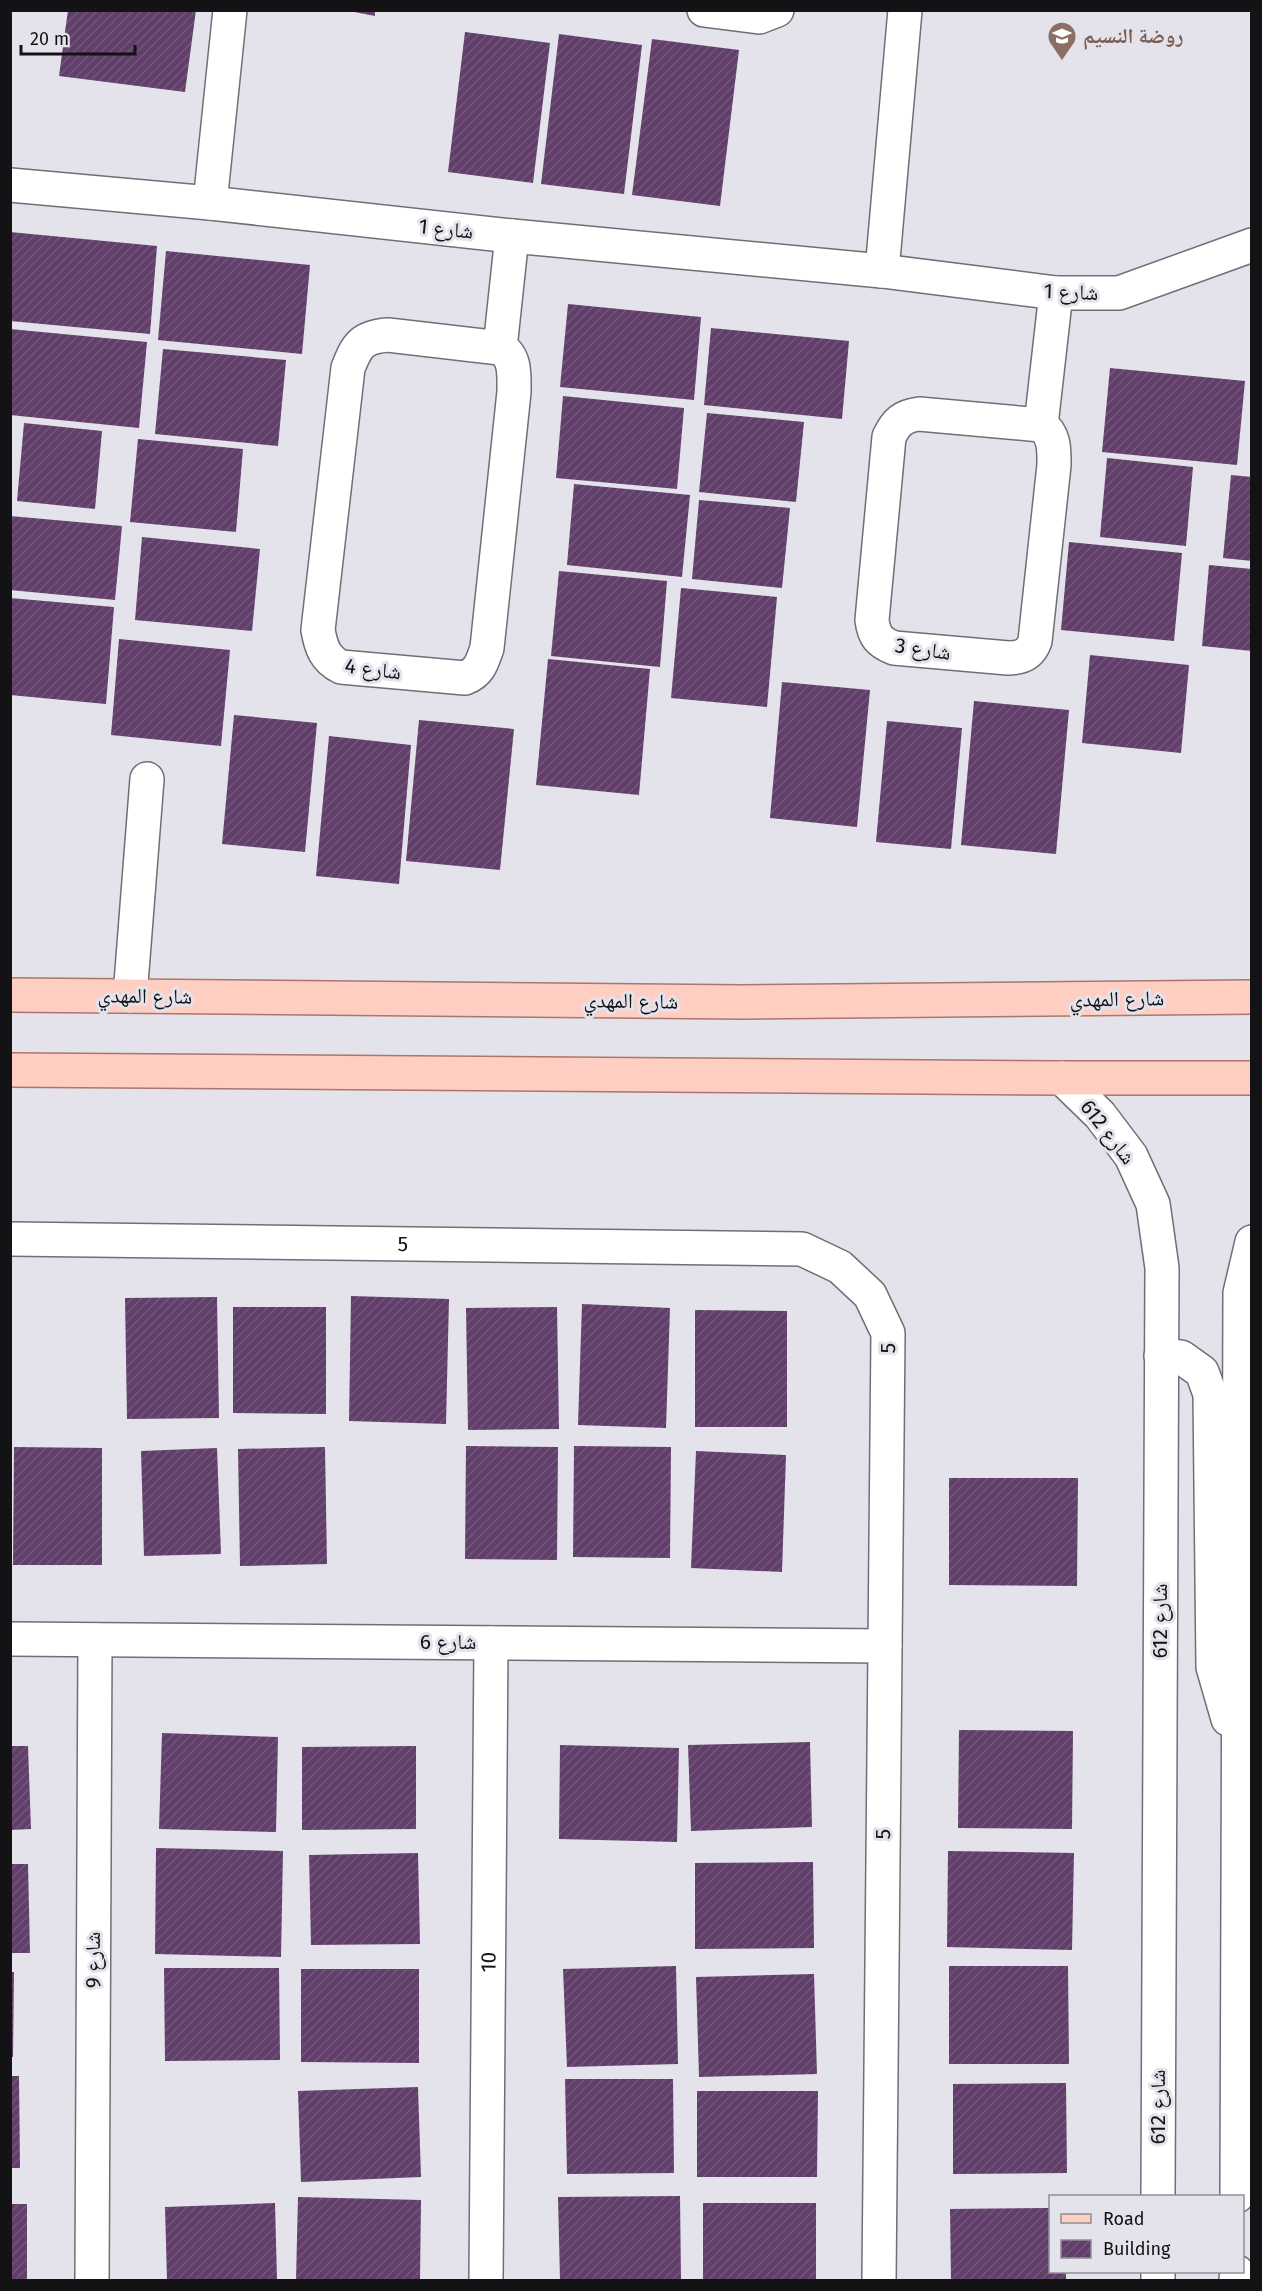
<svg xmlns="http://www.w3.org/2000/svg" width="1262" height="2291" font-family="'Fira Sans','Noto Naskh Arabic',sans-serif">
<defs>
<pattern id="building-hatch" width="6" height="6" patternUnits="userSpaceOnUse" patternTransform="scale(1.5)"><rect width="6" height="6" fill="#613f6a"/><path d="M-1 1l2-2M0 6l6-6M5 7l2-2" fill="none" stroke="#72577a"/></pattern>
</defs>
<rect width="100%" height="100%" fill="#e4e2eb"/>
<!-- building -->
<path fill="url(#building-hatch)" d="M 68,10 L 196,10 L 185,92 L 59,76 Z
M 344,10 L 375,10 L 375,16 Z
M 465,32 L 550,43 L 533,183 L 448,172 Z
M 559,34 L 642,45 L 624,194 L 541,184 Z
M 652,39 L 739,50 L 720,206 L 632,195 Z
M 10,232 L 157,246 L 150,334 L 10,321 Z
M 166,251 L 310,265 L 302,354 L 158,340 Z
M 568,304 L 701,317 L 694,400 L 560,387 Z
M 711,328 L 849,341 L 842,419 L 704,405 Z
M 10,329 L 147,342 L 139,428 L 10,415 Z
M 163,349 L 286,360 L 278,446 L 155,434 Z
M 1110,368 L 1245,381 L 1237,465 L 1102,452 Z
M 563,396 L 684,408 L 677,489 L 556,478 Z
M 707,413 L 804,422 L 796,502 L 699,492 Z
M 24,423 L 102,431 L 95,509 L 17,501 Z
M 138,439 L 243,449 L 236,532 L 130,522 Z
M 1107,458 L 1193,467 L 1186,546 L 1100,537 Z
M 1231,475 L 1252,477 L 1252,561 L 1223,558 Z
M 574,484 L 690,495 L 682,577 L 567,565 Z
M 699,500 L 790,508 L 782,588 L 692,579 Z
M 10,516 L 122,526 L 115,600 L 10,590 Z
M 142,537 L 260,549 L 252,631 L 135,620 Z
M 1069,542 L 1182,553 L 1174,641 L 1061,630 Z
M 1209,565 L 1252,569 L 1252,651 L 1202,646 Z
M 559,571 L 667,581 L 660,667 L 551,656 Z
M 681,588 L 777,597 L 767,707 L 671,698 Z
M 10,598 L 114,607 L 106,704 L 10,695 Z
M 119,639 L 230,650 L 221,746 L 111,735 Z
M 1090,655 L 1189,665 L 1181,753 L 1082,743 Z
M 548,659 L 650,669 L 639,795 L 536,785 Z
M 782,682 L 870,690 L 857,827 L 770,818 Z
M 974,701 L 1069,710 L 1056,854 L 961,845 Z
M 234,715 L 317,723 L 305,852 L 222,844 Z
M 419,720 L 514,729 L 500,870 L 406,861 Z
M 887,721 L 962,728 L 951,849 L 876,842 Z
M 329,736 L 411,745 L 399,884 L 316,876 Z
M 351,1296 L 449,1299 L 446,1424 L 349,1421 Z
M 217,1297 L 219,1418 L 127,1419 L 125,1298 Z
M 582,1304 L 670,1308 L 666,1428 L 578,1425 Z
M 233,1307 L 326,1307 L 326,1414 L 233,1413 Z
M 557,1307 L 559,1429 L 468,1430 L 466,1308 Z
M 695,1310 L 787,1311 L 787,1427 L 695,1427 Z
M 466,1446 L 558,1447 L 557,1560 L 465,1559 Z
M 574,1446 L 671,1447 L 670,1558 L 573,1557 Z
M 14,1447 L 102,1448 L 102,1565 L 13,1565 Z
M 325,1447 L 327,1564 L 240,1566 L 238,1449 Z
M 217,1448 L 221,1554 L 144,1556 L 141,1451 Z
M 696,1451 L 786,1455 L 782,1572 L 691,1568 Z
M 949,1478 L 1078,1478 L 1077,1586 L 949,1585 Z
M 959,1730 L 1073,1731 L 1072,1829 L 958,1828 Z
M 162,1733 L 278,1737 L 276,1832 L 159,1829 Z
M 810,1742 L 812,1827 L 691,1831 L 688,1745 Z
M 560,1745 L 679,1748 L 677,1842 L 559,1839 Z
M 10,1746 L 28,1746 L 31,1829 L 10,1830 Z
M 416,1746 L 416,1829 L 302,1830 L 302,1747 Z
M 156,1848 L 283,1851 L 281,1957 L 155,1954 Z
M 948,1851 L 1074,1853 L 1072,1950 L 947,1947 Z
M 418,1853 L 420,1944 L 311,1945 L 309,1855 Z
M 813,1862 L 814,1948 L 695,1949 L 695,1863 Z
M 10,1864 L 28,1864 L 30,1953 L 10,1953 Z
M 676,1966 L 678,2064 L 567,2067 L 563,1969 Z
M 949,1966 L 1068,1966 L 1069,2064 L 949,2064 Z
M 164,1968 L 279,1968 L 280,2060 L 165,2061 Z
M 301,1969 L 419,1969 L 419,2063 L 301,2062 Z
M 10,1972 L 14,1972 L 13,2057 L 10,2057 Z
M 814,1974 L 817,2074 L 699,2077 L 696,1977 Z
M 10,2076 L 19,2076 L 20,2168 L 10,2168 Z
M 565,2079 L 673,2079 L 674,2173 L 567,2174 Z
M 1066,2083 L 1067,2173 L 953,2174 L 953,2084 Z
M 418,2087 L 421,2177 L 301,2182 L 298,2091 Z
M 697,2091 L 818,2091 L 817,2177 L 697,2177 Z
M 680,2196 L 681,2280 L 560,2280 L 558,2197 Z
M 298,2197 L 421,2200 L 420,2280 L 296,2280 Z
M 275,2203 L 277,2280 L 167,2280 L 165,2207 Z
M 703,2203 L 816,2203 L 816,2280 L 703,2280 Z
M 10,2204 L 27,2204 L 27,2280 L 10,2280 Z
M 1050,2208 L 1050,2272 L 1066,2272 L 1066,2280 L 951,2280 L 950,2209 Z"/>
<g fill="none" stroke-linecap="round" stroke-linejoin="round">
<!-- minor casing -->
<g stroke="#706e77" stroke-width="36">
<g id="minor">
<path d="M 704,10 L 759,17 L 777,10"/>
<path d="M 10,185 L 210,203 L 512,236 L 882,271 L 1056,293 L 1119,293 L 1252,245"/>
<path d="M 210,203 L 230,10"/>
<path d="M 882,271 L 905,10"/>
<path d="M 388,335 L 500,348 C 516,356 514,376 514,392 L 487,648 C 482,662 480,672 465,678 L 341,667 C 325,659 321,647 318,630 L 348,368 C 357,345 362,337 388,335 Z"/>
<path d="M 500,348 L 512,236"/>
<path d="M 919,414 L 1041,425 C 1055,435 1054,450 1054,465 L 1035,641 C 1030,655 1021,658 1008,658 L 894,648 C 879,642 874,636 872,620 L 889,437 C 896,422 903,416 919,414 Z"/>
<path d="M 1041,425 L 1056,293"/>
<path d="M 130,996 L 147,779"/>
<path d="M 1062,1078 L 1100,1115 L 1131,1156 L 1153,1204 L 1162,1268 L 1158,2196"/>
<path id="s1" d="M 10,1239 L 802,1249 L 840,1267 L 870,1295 L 888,1333 L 879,2280"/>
<path d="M 1161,1356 L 1181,1357 L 1202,1372 L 1210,1394 L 1213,1667 L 1228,1719"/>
<path d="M 10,1639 L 885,1646"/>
<path d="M 1237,2196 L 1240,1293 L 1252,1242"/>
<path d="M 92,2280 L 95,1640"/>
<path id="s2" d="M 486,2280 L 491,1643"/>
<path d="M 1158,2280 L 1158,2272"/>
<path d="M 1236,2280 L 1237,2272"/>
</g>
</g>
<!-- major casing -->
<g stroke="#aa776a" stroke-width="36">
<path id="major" d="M 10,995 L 742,1002 L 1252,997
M 10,1070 L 1062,1078 L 1252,1078"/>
</g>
<!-- minor -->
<use href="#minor" stroke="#fff" stroke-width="33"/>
<!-- major -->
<use href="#major" stroke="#fdcec1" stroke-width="33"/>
</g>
<!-- icons -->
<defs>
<g id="school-pin" transform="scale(1.5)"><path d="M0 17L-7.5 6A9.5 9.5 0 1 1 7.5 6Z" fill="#8d6e63" stroke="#e4e2eb"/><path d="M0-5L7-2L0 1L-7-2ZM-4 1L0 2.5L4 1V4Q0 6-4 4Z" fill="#fff"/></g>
</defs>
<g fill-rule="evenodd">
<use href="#school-pin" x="1062" y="36"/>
</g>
<g text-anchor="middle" stroke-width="6" stroke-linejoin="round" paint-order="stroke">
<!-- education labels -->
<g font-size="21" font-weight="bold" fill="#785e54" stroke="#e4e2eb" text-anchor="start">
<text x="1083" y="43">روضة النسيم</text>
</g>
<!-- street labels -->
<g font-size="21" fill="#131215" stroke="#e4e2eb">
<text transform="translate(446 229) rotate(6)" y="7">شارع 1</text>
<text transform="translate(1071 292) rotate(2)" y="7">شارع 1</text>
<text transform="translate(923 649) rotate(8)" y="7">شارع 3</text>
<text transform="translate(373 669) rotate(7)" y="7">شارع 4</text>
<text transform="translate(145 996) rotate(1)" y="7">شارع المهدي</text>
<text transform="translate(1117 999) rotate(-1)" y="7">شارع المهدي</text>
<text transform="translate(631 1001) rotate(1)" y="7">شارع المهدي</text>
<text transform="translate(1108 1132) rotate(52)" y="7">شارع 612</text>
<text dy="7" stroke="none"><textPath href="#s1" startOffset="393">5</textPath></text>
<text transform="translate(888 1348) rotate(-89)" y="7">5</text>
<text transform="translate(1160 1621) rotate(-90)" y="7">شارع 612</text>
<text x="448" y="1649">شارع 6</text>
<text transform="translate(883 1834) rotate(-89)" y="7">5</text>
<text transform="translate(93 1960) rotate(-90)" y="7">شارع 9</text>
<text dy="7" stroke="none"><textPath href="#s2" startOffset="318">10</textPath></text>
<text transform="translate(1158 2107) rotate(-90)" y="7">شارع 612</text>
</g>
</g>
<!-- border -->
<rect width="1262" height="2291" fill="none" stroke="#131215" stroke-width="24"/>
<!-- legend -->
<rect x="1049" y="2195" width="195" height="78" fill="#e4e2eb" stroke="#908f95" stroke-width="1.5"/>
<rect x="1061" y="2214" width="30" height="9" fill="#fdcec1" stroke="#908f95" stroke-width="1.5"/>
<text x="1103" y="2225" font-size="18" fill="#131215">Road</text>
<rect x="1061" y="2240" width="30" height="18" fill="url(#building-hatch)" stroke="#908f95" stroke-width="1.5"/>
<text x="1103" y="2255" font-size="18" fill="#131215">Building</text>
<!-- scale -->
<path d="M21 45v9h114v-9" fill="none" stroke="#131215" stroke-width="3"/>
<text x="30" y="45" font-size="18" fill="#131215" stroke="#e4e2eb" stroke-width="4.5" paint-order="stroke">20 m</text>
</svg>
